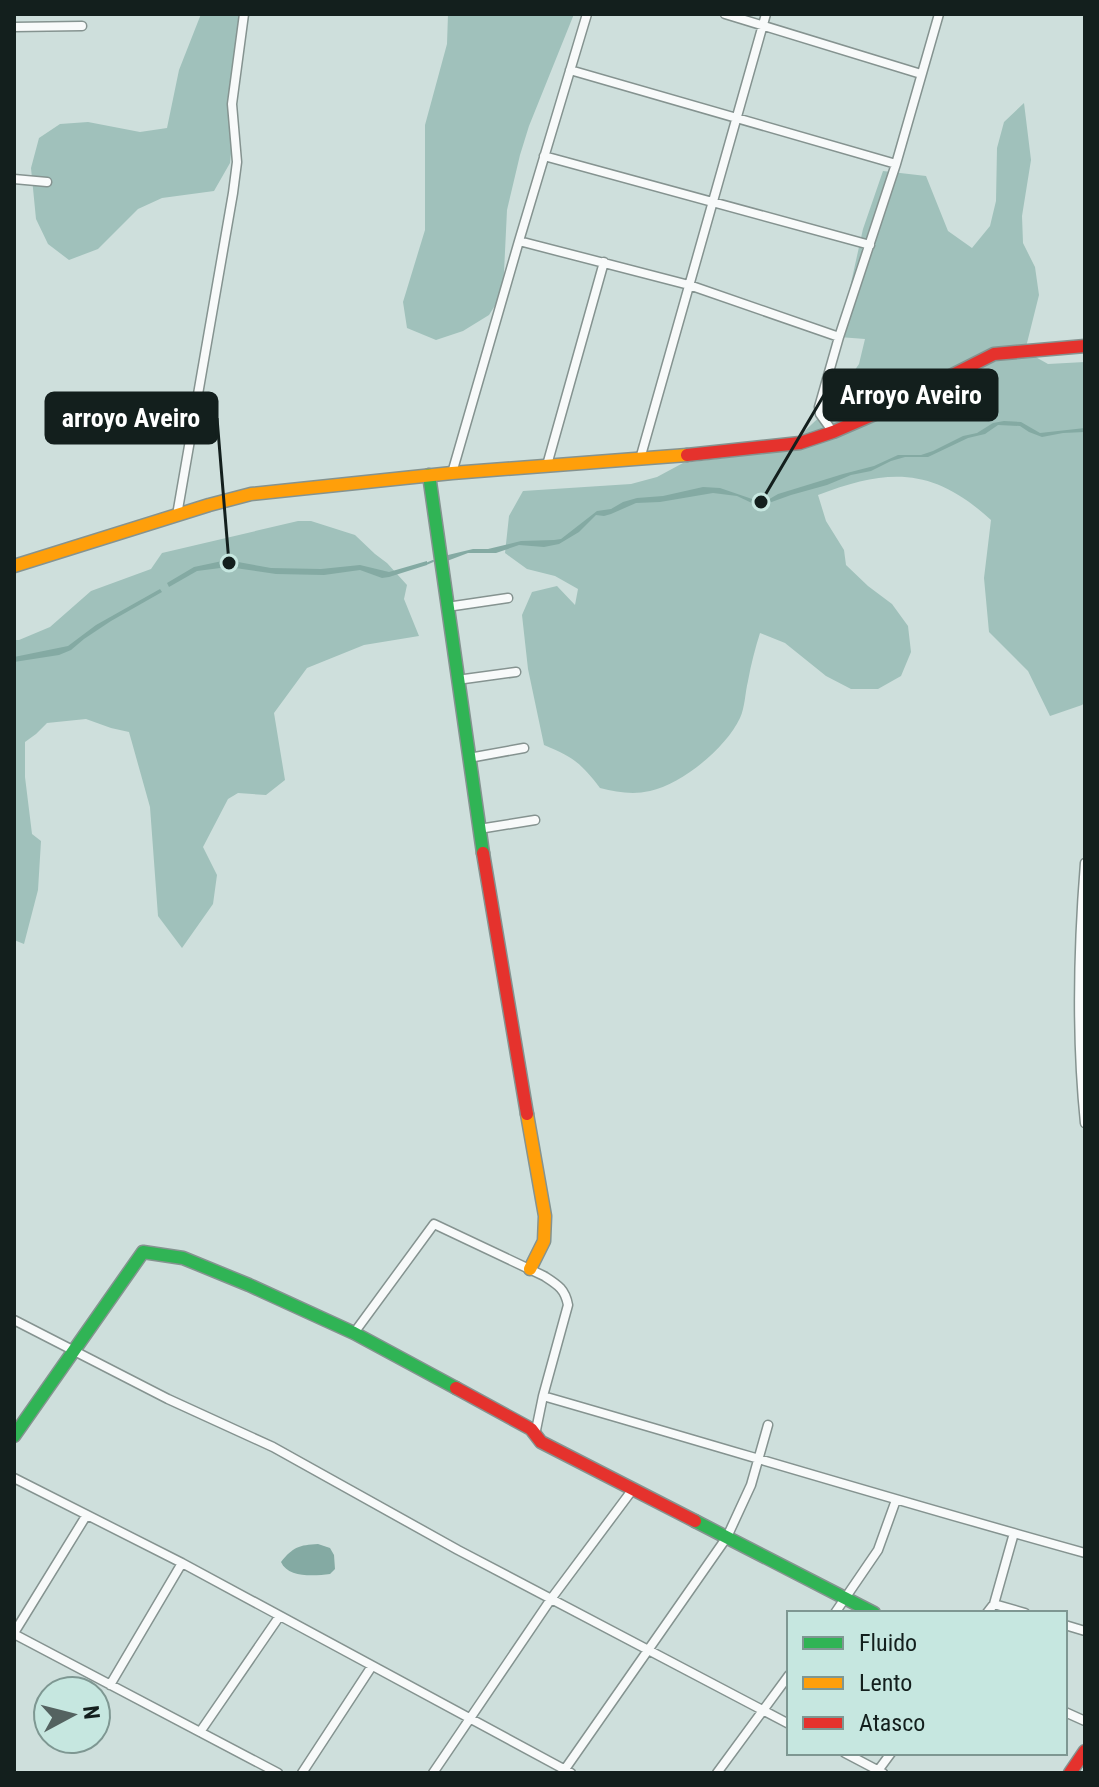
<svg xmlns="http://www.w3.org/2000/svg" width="1099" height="1787" font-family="'Roboto Condensed',sans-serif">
<rect width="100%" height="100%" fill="#cedfdc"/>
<!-- forest -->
<path fill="#a0c1bb" d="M 201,14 L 250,14 L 233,74 L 233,134 L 230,163 L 214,191 L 162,198 L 138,209 L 98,249 L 69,260 L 48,244 L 36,219 L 31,168 L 39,138 L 60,124 L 88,122 L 140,132 L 167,128 L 179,70 Z
M 448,14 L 574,14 L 529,126 L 520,155 L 507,210 L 503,293 L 489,315 L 463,331 L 436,340 L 407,328 L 403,302 L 425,230 L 425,125 L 447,44 Z
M 1024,103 L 1031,160 L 1022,216 L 1023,243 L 1035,267 L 1039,295 L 1025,351 L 1048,364 L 1085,362 L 1085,702 L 1082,705 L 1050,716 L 1028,671 L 989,632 L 984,578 L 991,520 C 933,467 889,468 818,495 L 826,521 L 844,550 L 846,565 L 868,586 L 892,604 L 908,626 L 911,652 L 901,676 L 878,689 L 851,689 L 826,676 L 785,643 L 760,633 C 755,649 751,664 748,681 C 745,693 745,707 740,718 C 726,748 682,784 650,791 C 632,795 617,792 600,788 C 581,763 573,757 544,745 L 528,669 L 522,615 L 532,592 L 557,586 L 575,605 L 578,589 L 555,576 L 527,569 L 505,553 L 509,516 L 523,491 L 631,484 L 657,477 L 683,463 L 758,454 L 781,443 L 794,441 L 829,408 L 859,364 L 865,339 L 839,337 L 863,229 L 883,171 L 926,176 L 948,231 L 972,248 L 990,226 L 996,201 L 997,148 L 1004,122 Z
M 298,521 L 311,521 L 355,535 L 375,554 L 387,563 L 407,585 L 404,599 L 419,636 L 364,645 L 307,668 L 274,713 L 285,780 L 266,795 L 238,793 L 228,799 L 203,847 L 217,875 L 213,904 L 182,948 L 158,916 L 150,807 L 129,732 L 111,728 L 86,719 L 47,723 L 36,734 L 25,742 L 25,777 L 32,834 L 41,841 L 38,890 L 24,944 L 14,940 L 14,640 L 19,640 L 50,627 L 91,591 L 151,569 L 162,553 Z"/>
<!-- water -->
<path fill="#84aaa3" d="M 1004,421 L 1021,422 L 1040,433 L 1085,428 L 1085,432 L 1063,433 L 1042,437 L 1029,432 L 1020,426 L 998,425 L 985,434 L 968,438 L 928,457 L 905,457 L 891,461 L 871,471 L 851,475 L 827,485 L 791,495 L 766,504 L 754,504 L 737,496 L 713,493 L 660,502 L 636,503 L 611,514 L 604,516 L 596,515 L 579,532 L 559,544 L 544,547 L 519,545 L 496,553 L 468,553 L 447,561 L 442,559 L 448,555 L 473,549 L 488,549 L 521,541 L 554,540 L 561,539 L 597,511 L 611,509 L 623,502 L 637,498 L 663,496 L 703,487 L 720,488 L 755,500 L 766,501 L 778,494 L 843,474 L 874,466 L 898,455 L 921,455 L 933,451 L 963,436 L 977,433 L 993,423 Z
M 227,560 L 271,568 L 321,569 L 360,565 L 389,572 L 427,561 L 427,565 L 389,577 L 382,578 L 360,570 L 324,575 L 276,574 L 228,567 L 197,571 L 169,587 L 167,583 L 194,567 Z
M 160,589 L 162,592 L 111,621 L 84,639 L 71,650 L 59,655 L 14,662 L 14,657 L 68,646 L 96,625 Z
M 318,1544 L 330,1548 L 334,1555 L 335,1569 L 330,1574 C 314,1576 288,1578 281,1562 C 293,1547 299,1545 318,1544 Z"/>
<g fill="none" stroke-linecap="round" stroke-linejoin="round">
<!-- stream -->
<path stroke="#84aaa3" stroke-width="2" d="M 426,564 L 433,561"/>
<!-- street casing -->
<g stroke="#859390" stroke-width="11">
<path id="street" d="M 725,14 L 921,74
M 14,27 L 82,26
M 570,70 L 896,164
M 544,156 L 870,245
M 14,179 L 47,182
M 519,241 L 689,285 L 839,337
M 833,432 L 820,414 L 819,407 L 839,337 L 896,164 L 939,14
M 640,459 L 766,14
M 547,465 L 604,262
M 452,473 L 519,241 L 587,14
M 177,515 L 233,193 L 237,162 L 232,104 L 244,14
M 447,607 L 508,598
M 457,680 L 516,672
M 469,758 L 524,748
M 479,829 L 535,820
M 1085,863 C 1078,950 1076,1036 1085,1123
M 14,1320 L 168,1399 L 273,1447 L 458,1550 L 789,1724
M 354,1333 L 434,1224 L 544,1276 C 558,1285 565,1289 568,1305 L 543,1396 L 535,1435
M 543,1396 C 724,1448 904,1503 1085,1553
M 14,1478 L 182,1563 L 571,1773
M 994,1604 L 1014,1533
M 835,1613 L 878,1550 L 896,1500
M 987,1613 L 994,1604 L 1025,1613
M 1065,1625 L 1085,1631
M 14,1633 L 86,1516
M 14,1634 L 278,1773
M 110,1685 L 182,1563
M 1065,1712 L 1085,1721
M 200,1732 L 279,1617
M 845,1753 L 883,1773
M 563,1772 L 727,1537 L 751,1485 L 768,1425
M 877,1772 L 891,1753
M 302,1773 L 372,1666
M 433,1773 L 551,1599 L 633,1489
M 717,1773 L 789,1675"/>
</g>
<!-- fast casing -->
<g stroke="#859390" stroke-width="15">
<path id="fast" d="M 429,475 L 483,853
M 14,1436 L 143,1252 L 183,1258 L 249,1285 L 354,1333 L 456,1388
M 695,1521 L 874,1613"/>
</g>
<!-- slow casing -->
<g stroke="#859390" stroke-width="15">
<path id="slow" d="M 14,566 L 209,505 L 251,494 L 452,473 L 687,455
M 527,1114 L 545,1216 L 544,1241 L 530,1269"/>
</g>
<!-- jam casing -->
<g stroke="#859390" stroke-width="15">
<path id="jam" d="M 687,455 L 800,443 L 833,432 L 877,413 L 994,354 L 1085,346
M 483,853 L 527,1114
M 456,1388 L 531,1429 L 541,1442 L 695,1521
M 1070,1773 L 1085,1751"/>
</g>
<!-- street -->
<use href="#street" stroke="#f8fafa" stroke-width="8"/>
<!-- fast -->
<use href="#fast" stroke="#30b455" stroke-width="12"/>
<!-- slow -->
<use href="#slow" stroke="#ff9f0a" stroke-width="12"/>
<!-- jam -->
<use href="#jam" stroke="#e5322d" stroke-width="12"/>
</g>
<!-- callouts -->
<path fill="none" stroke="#131f1d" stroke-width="3" d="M761 502L824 395M229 563L217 418"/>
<g fill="#131f1d" stroke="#c6e7e0" stroke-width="3">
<circle cx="761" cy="502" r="8"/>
<circle cx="229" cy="563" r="8"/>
</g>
<g fill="#131f1d" stroke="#131f1d" stroke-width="3">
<rect x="824" y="370" width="173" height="50" rx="8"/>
<rect x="46" y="393" width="171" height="50" rx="8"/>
</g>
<g font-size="26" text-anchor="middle" font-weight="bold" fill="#fff">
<text x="911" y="404">Arroyo Aveiro</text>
<text x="131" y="427">arroyo Aveiro</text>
</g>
<!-- border -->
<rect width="1099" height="1787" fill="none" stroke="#131f1d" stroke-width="32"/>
<!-- legend -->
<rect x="787" y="1611" width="280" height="144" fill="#c6e7e0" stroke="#7e9792" stroke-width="2"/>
<rect x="803" y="1637" width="40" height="12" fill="#30b455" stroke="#7e9792" stroke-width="2"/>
<text x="859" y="1651" font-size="24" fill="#131f1d">Fluido</text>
<rect x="803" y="1677" width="40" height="12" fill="#ff9f0a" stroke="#7e9792" stroke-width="2"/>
<text x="859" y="1691" font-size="24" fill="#131f1d">Lento</text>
<rect x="803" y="1717" width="40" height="12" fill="#e5322d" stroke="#7e9792" stroke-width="2"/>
<text x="859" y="1731" font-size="24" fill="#131f1d">Atasco</text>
<!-- north arrow -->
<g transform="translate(72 1715) rotate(83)"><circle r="38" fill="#c6e7e0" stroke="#7e9792" stroke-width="2"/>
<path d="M0-6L14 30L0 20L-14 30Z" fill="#546260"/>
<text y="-12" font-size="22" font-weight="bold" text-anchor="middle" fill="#131f1d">N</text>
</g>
</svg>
